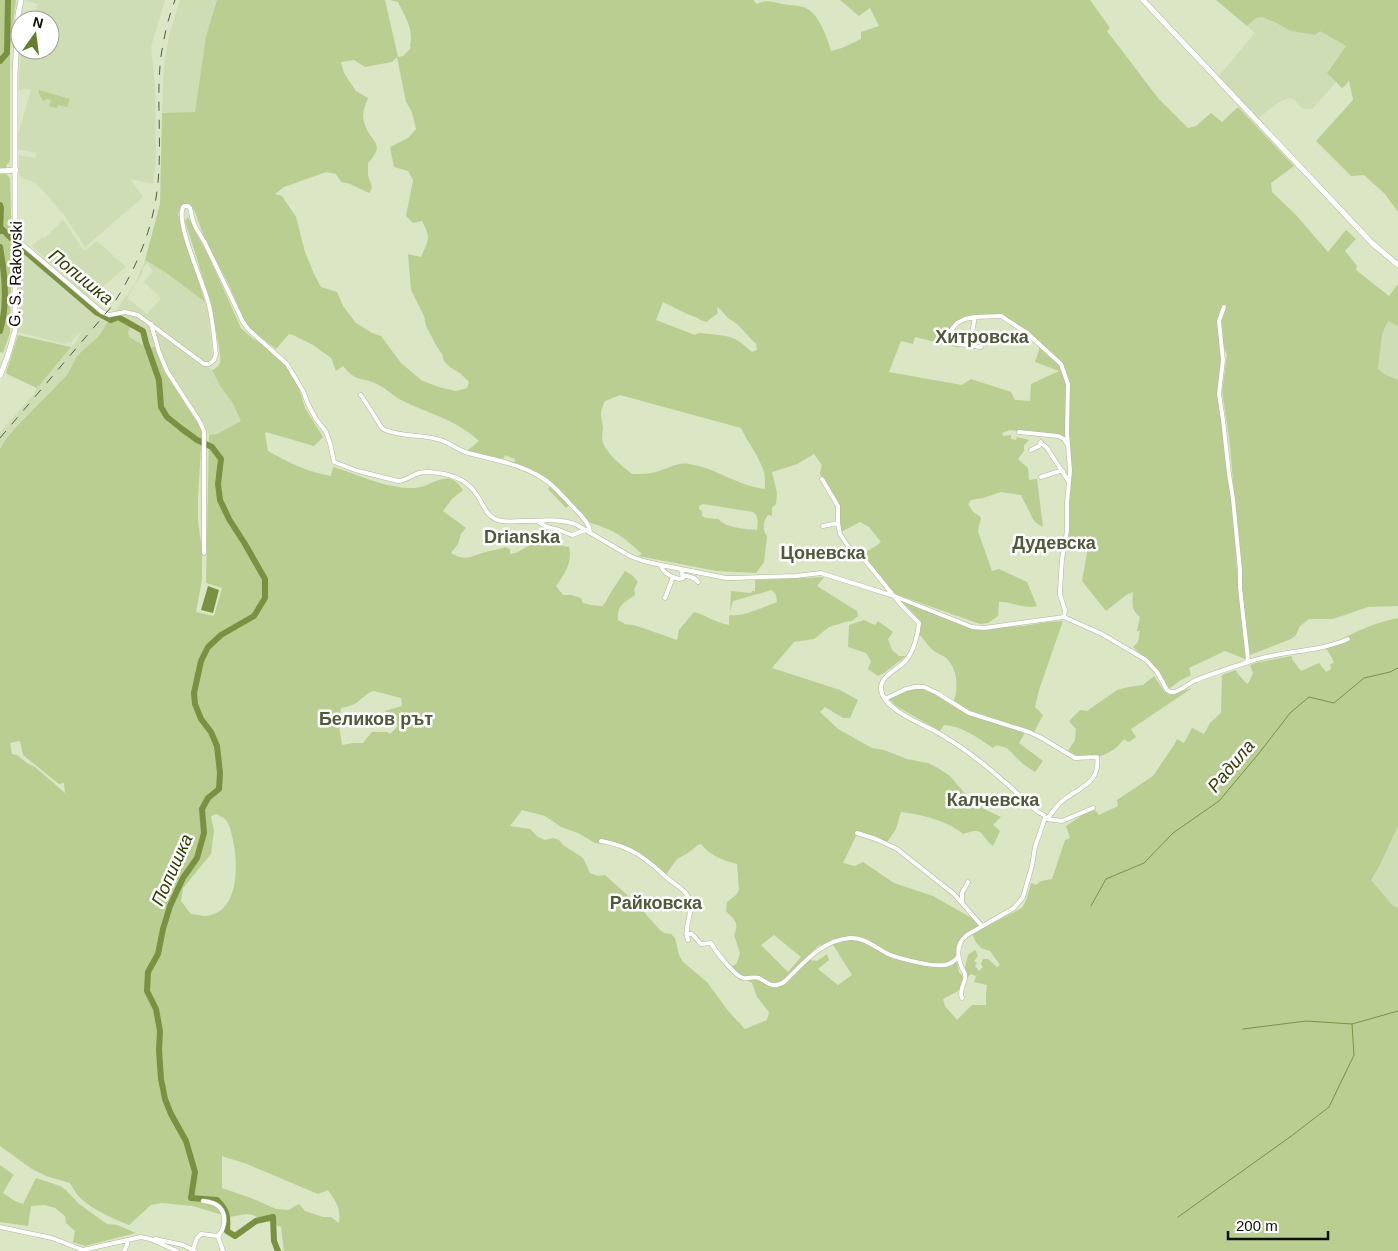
<svg xmlns="http://www.w3.org/2000/svg" width="1398" height="1251" font-family="Helvetica,sans-serif">
<rect width="100%" height="100%" fill="#dae6c4"/>
<!-- built -->
<path fill="#cfddb4" fill-rule="evenodd" d="M 27,0 L 165,0 L 151,47 L 155,86 L 156,161 L 153,184 L 130,179 L 143,197 L 85,247 L 65,216 L 35,182 L 21,178 L 19,175 L 19,155 L 35,158 L 36,153 L 18,149 L 18,134 L 31,90 L 24,89 L 18,90 L 21,50 L 50,50 L 50,20 L 33,20 L 38,4 L 27,1 Z
M 180,0 L 217,0 L 206,36 L 195,113 L 162,113 L 164,66 L 169,36 Z
M 1262,17 L 1291,31 L 1315,35 L 1320,30 L 1346,46 L 1327,72 L 1337,81 L 1312,109 L 1303,109 L 1293,99 L 1288,98 L 1278,103 L 1258,118 L 1219,76 L 1255,33 L 1247,26 L 1256,18 Z
M 63,220 L 84,251 L 97,241 L 126,267 L 89,298 L 32,246 L 42,237 L 45,238 Z
M 19,246 L 28,256 L 97,314 L 100,311 L 111,317 L 135,284 L 145,260 L 165,272 L 205,302 L 208,312 L 213,360 L 209,363 L 203,362 L 156,329 L 151,329 L 155,347 L 148,348 L 129,337 L 128,331 L 132,326 L 121,319 L 111,317 L 98,337 L 84,349 L 77,356 L 67,375 L 18,425 L 5,440 L 0,449 L 0,432 L 34,394 L 37,387 L 76,342 L 83,329 L 70,343 L 68,341 L 65,344 L 18,332 ZM 147,263 L 153,271 L 144,282 L 161,298 L 147,314 L 127,298 L 143,272 L 142,270 Z
M 1388,321 L 1398,326 L 1398,380 L 1386,375 L 1378,369 L 1381,334 Z
M 159,333 L 212,370 L 220,386 L 232,402 L 241,421 L 217,434 L 209,435 L 208,432 L 167,369 L 157,341 L 156,334 Z
M 1398,826 L 1398,908 L 1393,906 L 1371,880 L 1379,867 Z"/>
<!-- green -->
<path fill="#bace92" fill-rule="evenodd" d="M 0,0 L 16,0 L 10,49 L 10,158 L 9,163 L 7,164 L 6,168 L 0,168 Z
M 217,0 L 385,0 L 398,57 L 403,56 L 411,48 L 410,46 C 414,29 405,17 398,2 L 390,0 L 753,0 L 757,4 C 766,0 768,1 778,3 C 788,6 801,4 809,10 C 819,16 828,39 831,51 L 842,48 L 861,39 L 861,32 L 879,26 L 870,8 L 859,16 L 840,0 L 1090,0 L 1110,28 L 1107,31 L 1158,98 L 1188,128 L 1196,126 L 1211,113 L 1222,122 L 1238,107 L 1294,166 L 1271,183 L 1272,192 L 1296,215 L 1328,252 L 1346,230 L 1356,239 L 1345,251 L 1357,266 L 1356,270 L 1389,296 L 1398,284 L 1398,326 L 1388,321 L 1382,334 L 1378,369 L 1386,375 L 1398,380 L 1398,606 L 1368,607 L 1333,619 L 1309,619 L 1300,626 L 1296,635 L 1291,639 L 1250,655 L 1249,654 L 1243,605 L 1230,445 L 1222,391 L 1227,355 L 1223,344 L 1220,394 L 1231,486 L 1239,598 L 1245,654 L 1245,659 L 1225,651 L 1189,668 L 1191,675 L 1181,680 L 1170,688 L 1166,686 L 1146,659 L 1133,647 L 1138,642 L 1140,631 L 1137,631 L 1140,617 C 1131,611 1132,602 1133,592 L 1126,595 L 1106,611 L 1082,581 L 1088,548 L 1066,545 L 1070,477 L 1066,403 L 1065,404 L 1066,440 L 1059,436 L 1019,431 L 1010,430 L 1002,433 L 1003,436 L 1011,435 L 1011,439 L 1016,440 L 1017,437 L 1029,440 L 1024,445 L 1024,451 L 1018,459 L 1028,468 L 1029,480 L 1037,479 L 1043,527 C 1033,521 1034,521 1029,511 C 1027,505 1023,501 1021,495 L 1001,492 L 983,498 L 971,500 L 968,504 L 973,512 L 981,517 L 978,531 L 992,571 L 999,569 L 1027,582 L 1037,606 C 1026,610 1011,601 999,602 L 998,616 L 988,623 L 980,624 L 892,593 L 861,555 C 868,550 876,547 881,542 L 869,527 L 860,522 L 841,532 L 840,529 L 839,509 L 823,482 L 820,473 L 822,465 L 814,454 L 797,464 L 772,472 L 777,493 L 776,504 L 772,508 L 772,516 L 768,515 C 763,521 762,530 767,536 L 764,562 L 756,573 L 717,571 L 638,556 L 642,554 C 621,534 612,529 584,521 L 573,503 L 568,502 L 569,505 L 566,508 L 548,489 L 550,487 L 551,482 L 514,463 L 515,459 L 505,455 L 503,459 L 467,451 L 479,441 C 457,420 427,413 401,400 C 393,396 387,389 379,385 C 363,376 357,384 343,366 L 336,371 L 331,358 L 313,345 L 293,335 L 289,334 L 276,349 L 250,329 L 243,318 L 229,285 L 205,240 L 195,212 L 189,204 L 182,205 L 178,214 L 205,302 L 165,272 L 145,260 L 160,204 L 162,113 L 195,112 L 206,36 ZM 397,57 L 406,102 L 412,112 L 416,129 L 408,138 L 390,147 L 394,167 L 408,171 L 413,180 L 406,216 L 413,223 L 422,221 C 431,238 429,239 421,257 L 408,254 L 411,290 L 424,316 L 426,326 L 437,347 L 442,354 L 444,361 L 450,367 L 461,374 L 469,382 L 467,388 L 456,391 L 438,387 L 421,380 L 401,363 L 381,336 L 372,333 L 356,323 L 343,306 L 337,292 L 321,287 L 314,274 L 305,252 L 296,217 L 282,196 L 275,194 L 284,187 L 326,172 L 336,174 L 341,182 L 350,184 L 369,193 L 372,188 L 368,175 L 368,163 C 386,143 372,144 365,125 C 361,116 364,107 368,98 L 356,91 L 344,73 L 341,62 L 354,60 L 365,67 L 392,62 ZM 663,302 C 674,307 684,313 695,317 C 700,319 701,321 707,322 C 710,318 715,316 718,313 L 717,310 L 718,307 L 728,318 L 737,324 L 752,340 L 756,344 L 757,350 L 752,352 C 734,336 733,337 711,334 C 704,334 700,331 695,335 L 656,320 ZM 982,316 L 1006,318 L 1039,345 L 1039,350 L 1035,362 L 1059,371 L 1031,384 L 1030,401 L 1015,400 L 1011,392 L 971,379 L 962,385 L 889,372 L 901,341 L 913,344 L 915,337 L 960,348 L 953,344 L 948,338 C 953,320 966,319 982,316 ZM 620,395 L 741,428 C 748,443 759,456 764,472 C 765,477 765,483 765,489 C 738,486 716,468 689,464 C 678,462 669,468 659,471 C 651,474 641,474 632,474 C 622,466 608,455 603,443 C 601,438 603,432 603,427 C 601,414 599,414 605,401 ZM 703,504 L 753,512 C 759,517 758,522 757,530 C 745,529 726,528 718,519 L 706,518 L 702,516 L 702,511 L 699,509 L 699,506 Z
M 1216,0 L 1398,0 L 1398,212 L 1385,194 L 1364,175 L 1351,176 L 1316,141 L 1353,100 C 1352,93 1350,87 1349,80 L 1345,86 L 1342,88 L 1327,73 L 1346,46 L 1320,31 L 1315,35 L 1291,31 L 1274,22 L 1262,17 L 1256,18 L 1247,26 Z
M 39,90 L 70,99 L 67,107 L 58,105 L 57,108 L 49,106 L 51,100 L 46,99 L 45,101 L 42,100 L 38,91 Z
M 0,173 C 5,173 8,174 10,179 L 12,247 L 10,333 L 3,353 L 0,352 Z
M 188,217 L 209,257 L 241,328 L 251,337 L 280,357 L 293,369 L 305,408 L 323,437 L 314,446 L 266,432 L 265,434 L 268,451 C 287,462 308,472 331,476 L 333,467 C 360,475 386,489 415,488 C 433,487 448,466 463,490 L 452,499 L 443,511 L 466,528 L 461,534 L 458,544 L 451,553 C 467,562 470,556 486,552 C 492,550 499,550 505,547 L 510,549 L 510,554 C 521,552 520,550 528,546 C 540,539 556,545 569,547 C 573,562 564,575 556,586 L 563,595 L 571,595 L 581,598 L 583,603 L 591,605 L 602,606 L 605,603 L 611,592 L 625,571 L 632,575 L 638,582 L 634,589 L 635,595 C 624,603 617,605 618,620 L 625,624 L 637,626 L 677,640 L 679,630 L 694,612 C 706,615 716,623 729,625 L 729,617 L 730,615 C 739,618 767,606 777,602 L 776,595 L 772,590 L 733,601 L 730,612 L 731,591 L 751,593 L 752,591 L 755,591 L 755,580 L 824,577 L 817,586 L 857,611 L 858,616 L 852,621 L 845,622 L 829,627 L 814,639 L 794,642 L 772,668 L 840,690 L 858,700 L 850,718 L 843,718 L 825,707 L 820,712 L 838,729 L 872,748 L 884,750 L 907,759 L 928,763 L 938,768 L 950,776 L 967,796 L 984,809 L 1001,817 L 993,825 L 1000,831 L 993,846 C 978,833 985,827 963,834 C 948,821 920,814 901,812 L 896,829 L 886,844 L 861,836 L 856,836 L 843,863 L 855,866 L 863,862 L 894,883 L 933,896 L 982,924 C 975,928 960,936 958,944 C 956,949 958,956 954,960 C 943,971 902,957 888,953 L 891,958 L 943,966 L 957,962 L 959,972 L 966,980 L 958,991 L 943,999 L 945,1006 L 957,1020 L 972,1005 L 986,1005 L 986,994 L 987,985 L 974,982 L 976,976 L 971,974 L 967,978 L 962,969 L 965,967 L 968,955 L 975,950 L 978,956 L 974,961 L 977,963 L 975,966 L 979,971 L 983,967 L 981,964 L 983,959 L 988,959 L 997,967 L 1000,965 L 990,951 L 981,948 L 976,942 L 972,934 L 1022,908 L 1027,898 L 1031,883 L 1036,885 L 1041,881 L 1052,879 L 1065,840 L 1070,838 L 1066,826 L 1084,814 L 1095,810 L 1099,815 L 1118,806 L 1117,800 L 1153,776 L 1174,745 L 1177,739 L 1184,743 L 1192,728 L 1204,734 L 1210,723 L 1221,713 L 1222,675 L 1236,670 L 1238,674 L 1247,684 L 1249,682 L 1253,673 L 1250,665 L 1259,662 L 1292,656 L 1292,659 L 1301,671 L 1319,663 L 1326,672 L 1331,669 L 1330,664 L 1334,663 L 1332,658 L 1326,648 C 1348,635 1372,623 1398,618 L 1398,826 L 1379,867 L 1371,880 L 1393,906 L 1398,908 L 1398,1251 L 284,1251 L 281,1227 L 253,1215 L 247,1214 L 229,1217 L 193,1206 L 162,1203 L 151,1205 L 129,1225 C 114,1219 86,1207 76,1193 C 74,1190 72,1186 70,1183 L 46,1176 L 32,1169 L 0,1146 L 0,449 L 5,440 L 18,425 L 67,375 L 77,356 L 84,349 L 98,337 L 111,317 L 121,319 L 132,326 L 128,331 L 129,337 L 148,348 L 155,347 L 164,371 L 202,430 L 198,498 L 198,521 L 202,551 L 202,579 L 196,612 L 214,616 L 222,588 L 206,583 L 209,435 L 217,434 L 241,421 L 232,402 L 220,386 L 212,370 C 215,369 219,366 220,363 C 221,356 218,342 217,336 C 210,297 197,259 185,221 ZM 374,691 L 401,698 L 402,706 L 385,711 L 398,726 L 390,734 L 387,732 L 372,732 L 363,743 L 353,743 L 342,745 L 339,725 L 341,708 C 347,707 355,705 360,700 C 365,696 367,693 374,691 ZM 20,741 L 23,755 L 59,784 L 64,783 L 65,793 L 35,767 L 27,763 L 17,755 L 12,754 L 10,743 ZM 522,810 L 545,816 L 561,827 L 578,833 L 595,843 L 614,845 L 635,853 L 657,867 L 665,876 L 677,859 L 688,853 L 698,845 L 701,844 C 711,856 722,860 737,864 L 739,890 L 736,895 L 727,902 L 726,911 C 734,920 740,922 734,935 L 740,953 L 737,963 L 731,967 L 745,979 L 752,983 L 757,997 L 769,1012 L 767,1020 L 745,1029 L 729,1012 L 707,982 L 683,962 L 679,955 L 675,938 L 671,934 L 664,933 L 659,929 L 636,903 L 605,875 L 598,876 L 590,873 L 583,858 L 563,845 L 559,840 L 553,838 L 545,840 L 538,837 L 530,829 L 510,826 ZM 216,814 C 219,816 223,817 226,820 C 231,827 232,837 234,845 C 238,869 238,913 206,916 C 201,916 195,914 191,914 L 181,901 L 183,888 L 211,854 L 214,831 L 211,816 ZM 774,935 L 801,957 L 788,972 L 761,945 ZM 828,943 L 832,943 L 852,975 L 838,985 L 818,969 L 829,960 L 827,954 L 817,961 L 809,960 L 809,955 L 818,946 ZM 222,1156 L 247,1164 L 318,1194 L 328,1190 C 336,1202 341,1208 339,1223 L 331,1217 L 323,1217 L 305,1211 L 299,1204 L 288,1210 L 276,1209 L 251,1198 L 222,1188 Z
M 20,244 L 100,311 L 97,314 L 28,256 L 19,246 Z
M 18,335 L 71,347 L 37,388 L 9,375 L 6,373 Z
M 902,602 L 905,602 L 972,629 L 1024,626 L 1047,622 L 1063,621 L 1039,690 L 1035,707 L 1043,715 L 1034,732 L 1027,729 L 1019,743 L 1043,761 L 1035,772 L 1023,764 L 1007,748 L 996,745 L 993,748 C 978,738 962,726 944,725 L 940,731 L 896,706 L 887,697 L 897,692 L 925,686 L 953,703 C 959,688 958,668 945,657 C 942,655 938,654 934,651 C 929,647 925,641 921,636 L 919,636 C 921,618 915,615 902,602 Z
M 864,620 L 875,625 L 878,621 L 893,632 L 888,639 L 892,650 L 899,656 L 906,656 L 884,673 L 878,676 L 868,669 L 871,661 L 866,653 L 848,647 L 849,625 Z
M 1154,676 L 1164,691 L 1170,695 L 1192,688 L 1131,729 L 1136,737 L 1129,742 L 1124,739 C 1121,742 1117,748 1113,750 C 1097,760 1085,761 1068,751 L 1075,740 L 1076,729 L 1069,721 L 1080,710 L 1087,711 L 1117,690 L 1129,687 L 1143,685 Z
M 0,1165 L 14,1175 L 12,1177 L 3,1193 L 15,1201 L 23,1204 L 36,1178 L 60,1186 L 66,1190 L 79,1204 L 107,1224 L 117,1225 L 136,1233 L 85,1246 L 73,1242 L 75,1231 L 66,1223 L 65,1216 L 55,1208 L 45,1205 L 31,1206 L 28,1226 L 0,1222 Z"/>
<!-- water -->
<path fill="#7a9142" d="M 208,586 L 219,590 L 213,613 L 201,610 Z"/>
<g fill="none" stroke-linecap="round" stroke-linejoin="round">
<!-- stream -->
<path stroke="#7a9142" stroke-width="1" d="M 1091,906 L 1106,879 L 1144,863 L 1173,833 L 1219,801 L 1260,752 L 1290,713 L 1309,697 L 1334,703 L 1364,678 L 1390,672 L 1398,668
M 1243,1029 L 1306,1021 L 1352,1024 L 1398,1011
M 1178,1217 L 1290,1137 L 1329,1107 L 1354,1055 L 1352,1024"/>
<!-- river -->
<path stroke="#7a9142" stroke-width="6" d="M 0,61 L 7,53 L 8,0
M 0,205 L 1,208 L 0,231
M 0,227 L 12,239
M 19,246 L 96,312 L 111,320 L 118,317 L 143,331 L 146,343 L 159,380 L 161,407 L 167,417 L 182,429 L 197,440 L 212,447 L 221,459 L 218,484 L 220,500 L 229,519 L 245,544 L 265,579 L 265,598 L 254,616 L 221,635 L 208,647 L 201,661 L 194,693 L 195,704 L 201,719 L 211,732 L 217,746 L 220,773 L 219,789 L 208,798 L 202,809 L 204,833 L 197,858 L 183,878 L 170,906 L 163,929 L 158,954 L 148,972 L 147,991 L 156,1009 L 160,1031 L 159,1050 L 161,1079 L 165,1099 L 171,1114 L 186,1141 L 195,1172 L 191,1198 L 217,1200 C 228,1211 228,1217 227,1231 L 235,1236 L 256,1221 L 273,1217 L 274,1241 L 278,1251
M 0,247 C 5,274 8,305 0,331"/>
<!-- minor casing -->
<g stroke="#adb898" stroke-width="5">
<path id="minor" d="M 15,238 L 102,312 L 109,315 L 125,312 L 138,315 L 200,361 L 204,364 L 209,364 L 214,360 L 216,354 C 214,338 213,321 209,305 C 205,286 173,219 184,206 L 188,206 L 190,208 L 193,221 L 196,228 L 205,243 L 243,322 L 248,329 L 287,364 L 303,391 L 308,404 L 316,419 L 326,432 L 330,443 L 334,462 L 358,471 L 398,481 C 405,481 409,477 416,474 C 422,471 432,472 438,473 C 455,475 468,481 477,495 C 485,507 486,518 502,521 C 508,522 515,521 522,521 C 539,521 559,518 575,524 L 630,556 L 643,561 L 661,565 L 726,578 L 735,578 L 796,576 L 821,573 L 827,575 L 894,596 L 972,627 L 984,628 L 1064,617 L 1102,634 L 1146,660 L 1157,672 L 1167,690 C 1169,691 1171,693 1174,692 C 1180,691 1188,684 1194,681 C 1211,674 1230,668 1248,662 C 1281,650 1317,653 1348,639
M 1224,307 L 1219,321 L 1223,360 L 1219,394 L 1223,420 L 1229,474 L 1233,499 L 1240,570 L 1240,588 L 1248,659 L 1246,663
M 151,324 L 159,352 L 167,371 L 200,422 L 204,431 L 204,553
M 966,345 L 968,341 L 971,338 L 975,317
M 981,347 L 952,343 L 948,339 L 948,334 L 957,323 L 965,319 L 975,317 L 1001,316 L 1027,333 L 1061,364 L 1068,384 L 1067,432 L 1070,471 L 1067,503 L 1067,531 L 1062,559 L 1060,590 L 1060,595 L 1065,610 L 1064,617
M 361,395 L 382,428 C 393,436 422,435 437,439 C 447,441 455,448 465,452 C 492,460 520,463 544,479 C 555,486 564,498 574,508 C 580,515 590,523 590,533
M 1019,432 L 1058,436 L 1064,439 L 1067,444
M 1041,443 L 1047,448 L 1069,482
M 1031,450 L 1039,446 L 1041,442
M 1041,477 L 1060,471 L 1063,471
M 822,479 L 838,506 L 838,523 L 840,534 L 848,546 L 863,558 L 902,606 L 919,623 C 918,634 914,650 907,659 C 900,669 880,675 881,689 C 882,708 919,723 933,730 C 972,751 1005,782 1038,812 L 1044,815 L 1045,818 L 1035,847 L 1032,866 L 1023,897 L 1014,908 L 967,935 C 956,943 957,956 962,968 C 963,970 965,972 965,975 C 967,983 958,987 962,998
M 537,521 L 547,527 L 559,530 L 572,535 L 586,530
M 823,526 L 838,523
M 661,565 C 663,574 671,576 679,579 L 683,578 L 681,569
M 683,575 L 694,578 L 698,582
M 665,598 L 673,577
M 885,699 L 906,689 L 915,687 L 924,687 L 937,693 L 969,713 L 1029,732 L 1040,737 L 1075,758 L 1097,757 C 1101,785 1076,788 1060,803 C 1055,808 1051,814 1047,819
M 1047,819 L 1062,821 L 1093,808
M 857,833 L 876,839 L 897,849 L 954,894 L 982,926
M 601,841 C 630,846 646,858 667,878 C 676,886 687,889 690,902 C 693,915 683,927 688,940
M 962,903 L 962,893 L 968,882
M 686,934 L 692,934 L 701,944 L 711,943 C 715,951 735,976 743,978 C 749,979 753,976 759,978 C 768,983 773,989 784,982 C 804,963 820,941 850,938 C 865,937 876,948 888,954 C 900,959 933,967 945,965 C 950,964 955,961 958,957
M 0,1227 L 52,1238 L 83,1250 L 141,1237 L 150,1239 L 177,1251
M 218,1236 L 223,1251
M 155,1239 L 183,1245 L 195,1251
M 193,1249 L 197,1238 L 201,1234 L 218,1236 C 224,1230 227,1217 221,1209 C 217,1203 210,1202 203,1201
M 124,1251 L 127,1245 L 127,1240"/>
</g>
<!-- tertiary casing -->
<g stroke="#adb898" stroke-width="6">
<path id="tertiary" d="M 1143,0 L 1372,243 L 1398,265
M 0,171 L 16,170
M 0,376 L 8,355 L 15,331 L 15,74 L 18,15 L 21,0"/>
</g>
<!-- minor -->
<use href="#minor" stroke="#fff" stroke-width="4"/>
<!-- tertiary -->
<use href="#tertiary" stroke="#fff" stroke-width="5"/>
<!-- rail -->
<path stroke="#545b48" stroke-width="1" stroke-dasharray="9 9" stroke-linecap="butt" d="M 0,438 L 112,306 C 137,268 154,227 158,182 C 162,140 156,97 161,56 C 164,37 168,18 175,0"/>
</g>
<g text-anchor="middle" stroke-width="5" stroke-linejoin="round" paint-order="stroke">
<!-- street labels -->
<g font-size="16" fill="#0c1005" stroke="#fff">
<text transform="translate(15 274) rotate(-89)" y="6">G. S. Rakovski</text>
</g>
<!-- water labels -->
<g font-size="18" font-style="italic" fill="#2f3d00" stroke="#fff">
<text transform="translate(81 277) rotate(39)" y="6">Попишка</text>
<text transform="translate(1231 766) rotate(-50)" y="6">Радила</text>
<text transform="translate(172 870) rotate(-66)" y="6">Попишка</text>
</g>
<!-- neighbourhood labels -->
<g font-size="18" font-weight="bold" fill="#50593c" stroke="#fff">
<text x="982" y="343">Хитровска</text>
<text x="522" y="543">Drianska</text>
<text x="1054" y="549">Дудевска</text>
<text x="823" y="559">Цоневска</text>
<text x="376" y="725">Беликов рът</text>
<text x="993" y="806">Калчевска</text>
<text x="656" y="909">Райковска</text>
</g>
</g>
<!-- north arrow -->
<g transform="translate(35 35) rotate(14)"><circle r="24" fill="#ffffff" stroke="#9e9f9b"/>
<path d="M0-4L9 19L0 12L-9 19Z" fill="#667c2e"/>
<text y="-8" font-size="14" font-weight="bold" text-anchor="middle" fill="#0c1005">N</text>
</g>
<!-- scale -->
<path d="M1228 1231v8h100v-8" fill="none" stroke="#0c1005" stroke-width="2.5"/>
<text x="1236" y="1231" font-size="15" fill="#0c1005" stroke="#ffffff" stroke-width="4" paint-order="stroke">200 m</text>
</svg>
